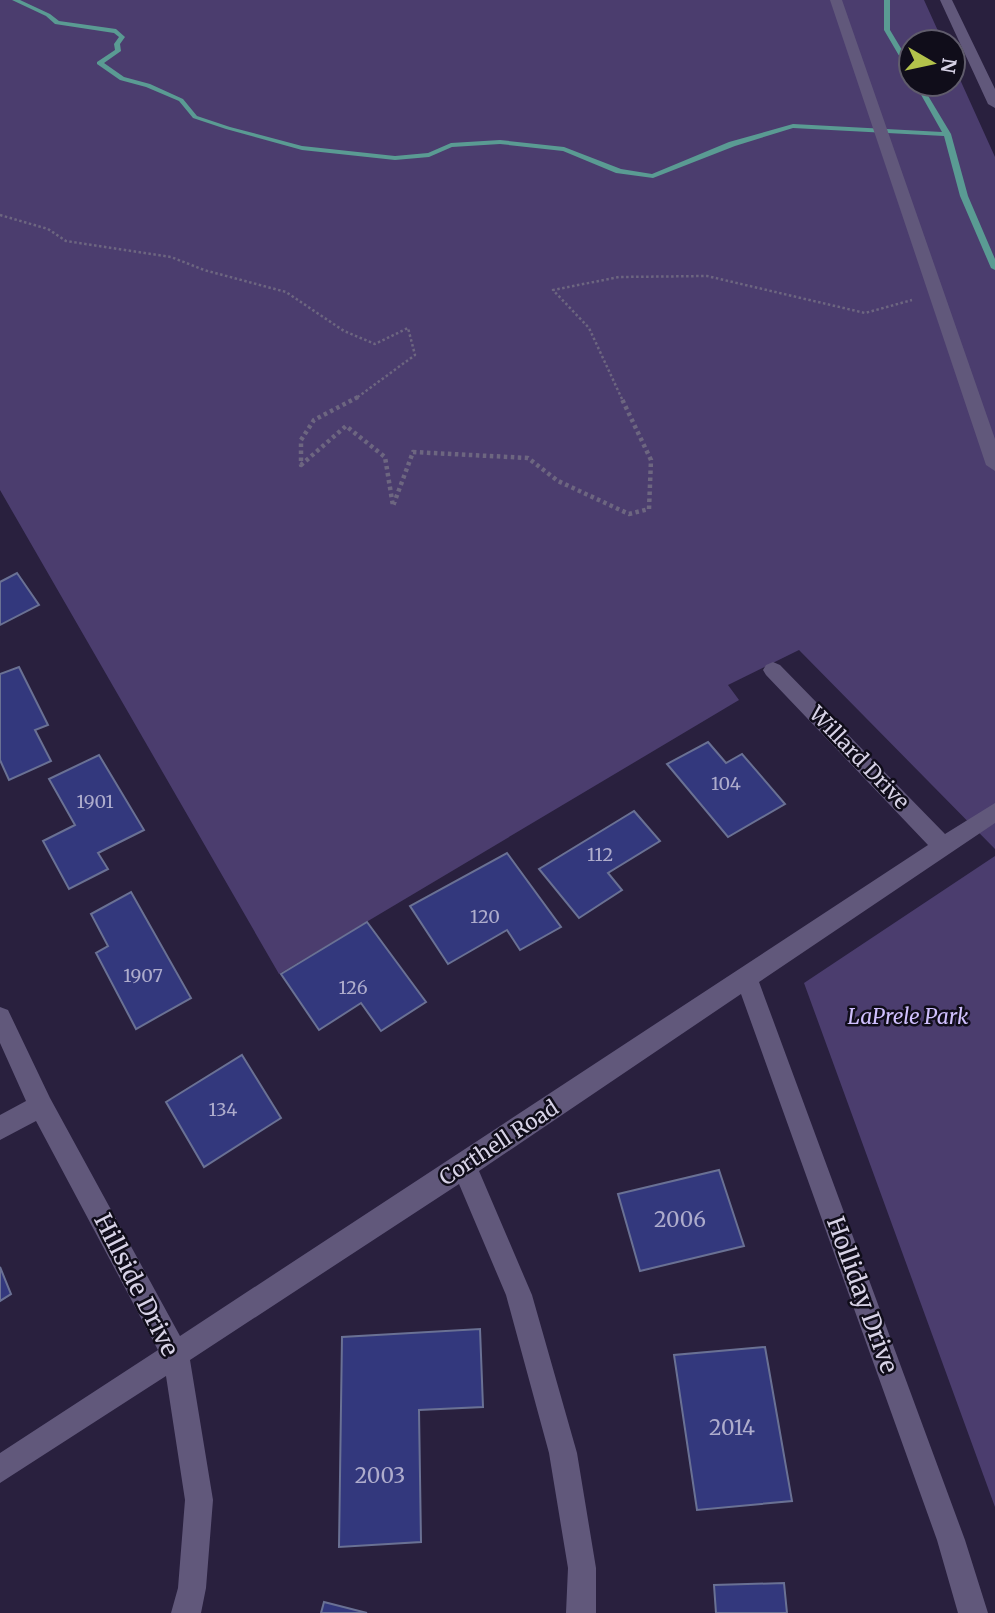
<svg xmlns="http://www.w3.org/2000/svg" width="995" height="1613" font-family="Merriweather,serif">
<rect width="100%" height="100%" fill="#29203e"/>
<!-- green -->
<path fill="#4b3d6e" d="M 0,0 L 924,0 L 943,42 L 911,42 L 911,84 L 953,84 L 953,64 L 995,157 L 995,849 L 799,650 L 728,685 L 739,700 L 279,974 L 0,490 Z
M 995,856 L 995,1507 L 804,983 Z"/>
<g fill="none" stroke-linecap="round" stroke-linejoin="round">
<!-- stream -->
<path fill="#5a9b93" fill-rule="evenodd" d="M 12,0 L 20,0 L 50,14 L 59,21 L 116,29 L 125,37 L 120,44 L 121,51 L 104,63 L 124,77 L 150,84 L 183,99 L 197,116 L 230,127 L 302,146 L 395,156 L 428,153 L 451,143 L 500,140 L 564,147 L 621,169 L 652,174 L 729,142 L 793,124 L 942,132 L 915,84 L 921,84 L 951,134 L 968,196 L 995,259 L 995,270 L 991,268 L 960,196 L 944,136 L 793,128 L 735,146 L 653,178 L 616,173 L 563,151 L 500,144 L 452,147 L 429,157 L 395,160 L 302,150 L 226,129 L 193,118 L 179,101 L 146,87 L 120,80 L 97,64 L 97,62 L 115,50 L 114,44 L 119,37 L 114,33 L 55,24 L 46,16 Z
M 884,0 L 890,0 L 890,30 L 911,65 L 911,73 L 908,71 L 884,30 Z"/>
</g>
<!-- building -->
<path fill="#33387d" stroke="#6a7194" stroke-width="2" d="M 17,573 L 39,605 L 0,625 L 0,582 Z
M 19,667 L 48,725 L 35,730 L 51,761 L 9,780 L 0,760 L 0,674 Z
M 708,742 L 726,763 L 742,754 L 785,804 L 728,837 L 667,764 Z
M 99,755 L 144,830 L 98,853 L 108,869 L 69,889 L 43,841 L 75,825 L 49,779 Z
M 634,811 L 660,841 L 608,873 L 622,890 L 579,918 L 539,869 Z
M 507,853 L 561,927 L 520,950 L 507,930 L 448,964 L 410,906 Z
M 131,892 L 191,998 L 136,1029 L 96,953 L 108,946 L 91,914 Z
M 367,922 L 426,1002 L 381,1031 L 361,1003 L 319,1030 L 281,974 Z
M 242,1055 L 281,1118 L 204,1167 L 166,1102 Z
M 719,1170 L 744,1246 L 640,1271 L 618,1194 Z
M 0,1267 L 11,1294 L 0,1301 Z
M 480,1329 L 483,1407 L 419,1410 L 421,1542 L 339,1547 L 342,1337 Z
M 765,1347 L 792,1501 L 697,1510 L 674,1355 Z
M 784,1583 L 787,1613 L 716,1613 L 714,1585 Z
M 324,1602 L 367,1613 L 321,1613 Z"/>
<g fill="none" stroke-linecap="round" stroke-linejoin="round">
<!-- path-far1 -->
<path stroke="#6d6680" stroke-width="2.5" stroke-dasharray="2.5 2.5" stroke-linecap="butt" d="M 0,215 L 48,229 L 66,241 L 171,257 L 204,270 L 286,292 L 344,331 L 375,344 L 408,328 L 415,355 L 355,399
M 622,399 L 589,328 L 553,290 L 619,277 L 707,276 L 865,313 L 912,300"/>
<!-- path -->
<path stroke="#6d6680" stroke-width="4.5" stroke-dasharray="3.5 3.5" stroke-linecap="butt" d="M 358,397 L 314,420 L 301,440 L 301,465 L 346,426 L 385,457 L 393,506 L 413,452 L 528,458 L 558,481 L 629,514 L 649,509 L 651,460 L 621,397"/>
<!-- minor -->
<path fill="#61587b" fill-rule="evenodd" d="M 830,0 L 842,0 L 995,439 L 995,471 L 986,465 Z
M 940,0 L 952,0 L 995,89 L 995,108 L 988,104 Z
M 773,662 L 780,665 L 945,834 L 995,803 L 995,823 L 759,982 L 965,1540 L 988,1613 L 958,1613 L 937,1540 L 741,994 L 479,1171 L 532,1295 L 577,1453 L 596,1568 L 596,1613 L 566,1613 L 568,1568 L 549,1453 L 506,1295 L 459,1184 L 190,1360 L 213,1500 L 206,1588 L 201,1613 L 171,1613 L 178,1588 L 185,1500 L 166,1376 L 0,1483 L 0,1453 L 158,1350 L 36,1121 L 0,1140 L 0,1115 L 26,1101 L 0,1043 L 0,1007 L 8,1010 L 50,1098 L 180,1336 L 928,845 L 766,675 L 763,670 L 766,665 Z"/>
</g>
<g text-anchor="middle" stroke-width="5" stroke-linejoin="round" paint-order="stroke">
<!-- number labels -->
<g font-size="18" fill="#aeaccc">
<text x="726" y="790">104</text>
<text x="95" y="808">1901</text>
<text x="600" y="861">112</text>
<text x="485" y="923">120</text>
<text x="143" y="982">1907</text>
<text x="353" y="994">126</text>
<text x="223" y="1116">134</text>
</g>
<!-- street labels -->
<g font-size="21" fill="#d7d2e6" stroke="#100d1a">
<text transform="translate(859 758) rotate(46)" y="7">Willard Drive</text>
<text transform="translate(499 1143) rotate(-33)" y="7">Corthell Road</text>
</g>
<!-- park labels -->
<g font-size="21" font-style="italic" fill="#d0c0fe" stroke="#100d1a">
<text x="908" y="1024">LaPrele Park</text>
</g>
<!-- near-number labels -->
<g font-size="21" fill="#aeaccc">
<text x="680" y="1227">2006</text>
<text x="732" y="1435">2014</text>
<text x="380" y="1483">2003</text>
</g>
<!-- near-street labels -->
<g font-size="24" fill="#d7d2e6" stroke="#100d1a">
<text transform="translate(136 1285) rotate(63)" y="8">Hillside Drive</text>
<text transform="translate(862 1295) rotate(70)" y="8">Holliday Drive</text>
</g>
</g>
<!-- north arrow -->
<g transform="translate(932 63) rotate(99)"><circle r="33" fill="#100d1a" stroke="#605c6c" stroke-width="2"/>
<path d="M0-5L12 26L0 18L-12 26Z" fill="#b3c24b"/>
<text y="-10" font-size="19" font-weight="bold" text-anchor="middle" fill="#d7d2e6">N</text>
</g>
</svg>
